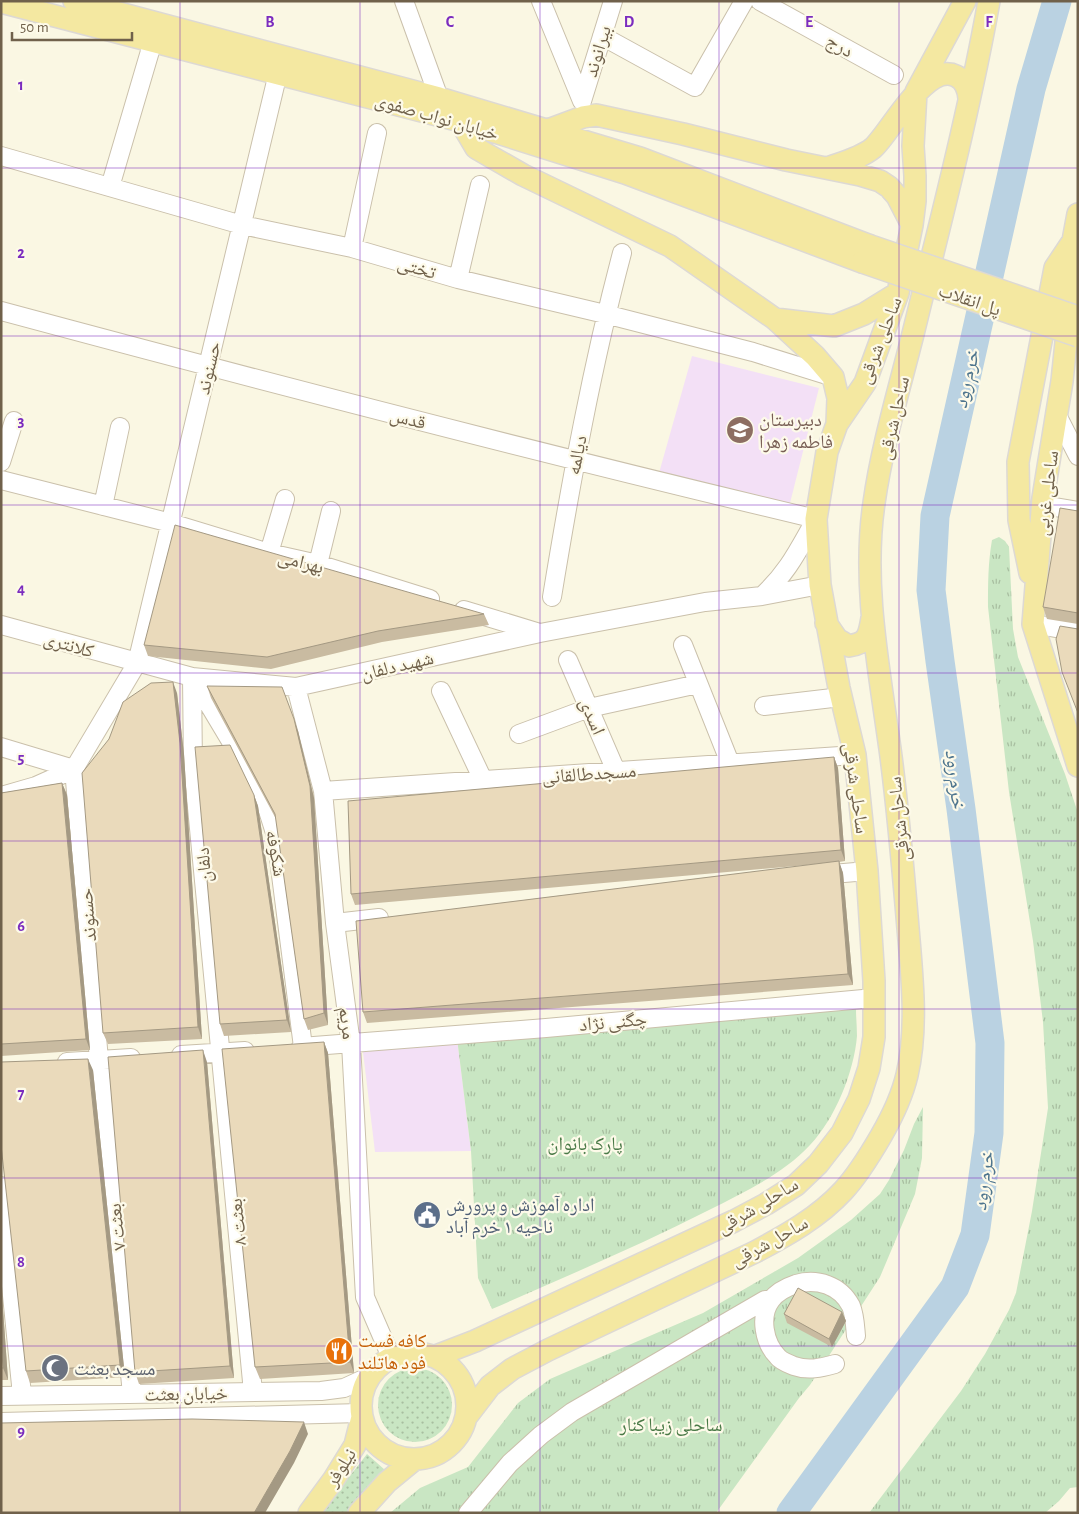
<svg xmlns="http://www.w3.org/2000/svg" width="1079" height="1514" font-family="'Alegreya Sans','Noto Naskh Arabic',sans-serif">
<defs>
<pattern id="grass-dots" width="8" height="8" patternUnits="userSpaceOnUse" patternTransform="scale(1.25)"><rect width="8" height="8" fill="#c9e6c3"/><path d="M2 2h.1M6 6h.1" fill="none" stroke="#a8bea0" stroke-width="1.8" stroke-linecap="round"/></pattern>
<pattern id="park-tufts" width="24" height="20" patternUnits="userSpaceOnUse" patternTransform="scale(1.25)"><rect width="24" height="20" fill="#c9e6c3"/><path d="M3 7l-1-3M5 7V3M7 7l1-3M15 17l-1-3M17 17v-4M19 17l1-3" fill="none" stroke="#a8bea0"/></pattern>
</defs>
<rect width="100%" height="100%" fill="#faf7e3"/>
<!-- education -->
<path fill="#f3e0f6" d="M 692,356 L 819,388 L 789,507 L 659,473 Z
M 457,1038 L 471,1151 L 375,1152 L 363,1052 Z"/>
<!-- grass -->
<path fill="url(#grass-dots)" d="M378 1405a37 37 0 1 1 74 0a37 37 0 1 1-74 0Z
M 367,1454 L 385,1470 L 351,1513 L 321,1513 Z"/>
<!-- park -->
<path fill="url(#park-tufts)" d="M 999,537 L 1005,541 L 1009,547 L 1013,629 L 1018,657 L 1065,774 L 1078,813 L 1078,1487 L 1070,1488 L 1059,1501 L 1045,1513 L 869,1513 L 961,1391 L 985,1354 L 1009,1310 L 1016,1293 L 1032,1211 L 1048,1108 L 1043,1022 L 1033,941 L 1009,792 L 988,607 C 988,584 988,563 992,540 Z
M 856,1009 C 856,1018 857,1027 857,1036 C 854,1072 835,1119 810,1145 C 782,1175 744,1192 709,1210 C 638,1246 565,1277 492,1309 L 478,1278 L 471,1151 L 457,1038 Z
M 923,1107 L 922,1158 L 915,1194 L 880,1277 L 810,1385 L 799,1398 L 716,1513 L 390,1513 L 420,1488 L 468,1467 L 518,1403 L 550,1379 L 703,1313 L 798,1258 L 851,1220 L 880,1194 L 889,1180 L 904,1150 L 914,1124 Z"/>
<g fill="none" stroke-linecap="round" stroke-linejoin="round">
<!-- river -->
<path stroke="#bad2e2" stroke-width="29" d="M 791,1513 L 955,1287 L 975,1235 L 989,1133 L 990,1043 L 961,809 L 940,661 L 931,590 L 935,516 L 1031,89 L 1057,1"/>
<!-- minor casing -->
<g stroke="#cac0ab" stroke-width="20">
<path id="minor" d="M 404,1 L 439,98
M 541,1 L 582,101
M 760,1 L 894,75
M 602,36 L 695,87 L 744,1
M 582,101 L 613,1
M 1,156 L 242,225 L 352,248 L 458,279 L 605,314 L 753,352 L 833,377
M 110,187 L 153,41
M 352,248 L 377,133
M 458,279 L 480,185
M 1,311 C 272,384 543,454 816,519 C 798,550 789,571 762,596
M 1057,415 L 1078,456
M 1,462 L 14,421
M 1,480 L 171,523 L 269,553 L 318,564 L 430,599
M 1043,505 L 1078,511
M 103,506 L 120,427
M 269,553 L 285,499
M 318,564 L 331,511
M 552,597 C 571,481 592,366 622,253
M 464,610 L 540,633
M 1033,624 L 1078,632
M 1,625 L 192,677 L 296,687 L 540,633 L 705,602 L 762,596 L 820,585
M 683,645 L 730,763
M 568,660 L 616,771
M 192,677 L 193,766 L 253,1392
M 193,678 L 263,795 L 276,836 L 303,1047
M 296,687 L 323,791 L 335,923 L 351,1044 L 365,1297 L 391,1357
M 441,691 L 483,780
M 764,706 L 841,697
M 519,734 L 589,708 L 698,684
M 1,747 L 74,769 L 99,1060 L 132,1394
M 323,791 L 855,755
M 1,796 L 36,786 L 74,769 L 137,663 L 278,73
M 821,875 L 867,871
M 335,923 L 379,918
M 301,1047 L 546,1028 L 874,998
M 181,1055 L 245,1051
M 67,1062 L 131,1058
M 1,1186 L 22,1395
M 835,1364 C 821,1368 808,1371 794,1366 C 789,1364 781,1361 778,1357 C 764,1343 759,1316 771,1300 C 777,1292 787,1287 796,1284 C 817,1278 840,1285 851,1306 C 855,1316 855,1326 856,1336
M 1,1396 L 321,1391 L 344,1388 L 368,1377
M 1,1422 L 361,1413
M 468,1513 L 510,1463 L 541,1435 L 572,1412 L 765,1300 L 771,1300"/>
</g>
<!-- major casing -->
<g stroke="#ddd9d4" stroke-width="24">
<path id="major" d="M 74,1 L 439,98 L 640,158 L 868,245
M 1,2 L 460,121 L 625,173 L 862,262
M 460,121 L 476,148 L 488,155 L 523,175 L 670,246 L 775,319 L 815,356 L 833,377 L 838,398 L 837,424
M 548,130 L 583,117 L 596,115 L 683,134 L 786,160 L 860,175 L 880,181 L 889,187 L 897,196 L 912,225
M 827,168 C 841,163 861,158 873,148 C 891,132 926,61 956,76 C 965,80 968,88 969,98
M 1078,214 L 1073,241 L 1073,275 L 1062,381 L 1043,498 L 1033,624 L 1078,766
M 775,319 L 834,326 L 864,314 L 898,293
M 1030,573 L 1019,520 L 1018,462 L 1055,268 L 1073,241
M 826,623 L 837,639 L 849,646 C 868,643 869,636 872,618
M361 1406a53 53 0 1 1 106 0a53 53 0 1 1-106 0Z
M 436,1356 L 475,1341 L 734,1221 L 766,1204 L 796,1185 L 818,1164 L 842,1133 L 859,1099 L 869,1068 L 874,1037 L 874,981 L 867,871 L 855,755 L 839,688 L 820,585 L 816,519 L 827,452 L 837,424 L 865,383 L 898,293 L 912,225 L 915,201 L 915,176 L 913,146 L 916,92 L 965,1
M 467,1416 L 490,1386 L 512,1369 L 548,1350 L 755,1252 C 787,1235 819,1217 843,1191 C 858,1175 870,1155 881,1136 C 892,1117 902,1096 907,1075 C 918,1028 912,976 908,928 C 903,868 898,808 890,749 C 879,668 862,584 874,503 C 882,446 899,390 913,334 C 940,223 969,113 989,1
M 309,1513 L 334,1479 L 355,1445 L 362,1417
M 359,1513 L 387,1482 L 415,1459"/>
</g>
<!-- minor -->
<use href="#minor" stroke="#fff" stroke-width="18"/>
<!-- major -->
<use href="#major" stroke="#f4e8a1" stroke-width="21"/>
<!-- major-bridge casing -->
<g stroke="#ddd9d4" stroke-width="24" stroke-linecap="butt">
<path id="major-bridge" d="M 868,245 L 1078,317
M 862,262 L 1078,336"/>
</g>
<!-- major-bridge -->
<use href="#major-bridge" stroke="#f4e8a1" stroke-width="21"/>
</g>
<!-- wall -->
<path fill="#c9bba1" d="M 1078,511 L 1078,624 L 1047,619 L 1043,607 Z
M 484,614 L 489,625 L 382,642 L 271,669 L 148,656 L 144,645 Z
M 207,686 L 298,731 L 314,798 L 328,1025 L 308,1030 L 304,1019 L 276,819 L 211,698 Z
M 177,693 L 184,754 L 202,1039 L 108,1044 L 103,1033 Z
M 834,757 L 838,768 L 845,861 L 839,862 L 843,873 L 853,985 L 367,1023 L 363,1012 L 818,864 L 355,905 L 351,894 Z
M 62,783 L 67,795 L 90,1050 L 1,1056 L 1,793 Z
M 254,795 L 258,806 L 291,1032 L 224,1036 L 220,1024 Z
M 324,1042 L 328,1053 L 354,1373 L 260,1379 L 255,1367 Z
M 207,1062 L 234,1378 L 139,1384 L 135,1372 Z
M 93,1070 L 125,1377 L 30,1383 L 26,1371 Z
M 1,1281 L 8,1380 L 1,1380 Z
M 842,1312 L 846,1321 L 832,1347 L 787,1323 L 784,1314 Z"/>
<!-- shaded-wall -->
<path fill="#a49983" d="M 173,682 L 177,693 L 184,754 L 202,1039 L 198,1027 Z
M 294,719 L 298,731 L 314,798 L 328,1025 L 324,1013 Z
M 834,757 L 838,768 L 845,861 L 841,850 Z
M 62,783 L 67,795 L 90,1050 L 86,1039 Z
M 254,795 L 258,806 L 291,1032 L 287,1020 Z
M 839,861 L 843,873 L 853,985 L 848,974 Z
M 324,1042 L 328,1053 L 354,1373 L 350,1362 Z
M 203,1050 L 207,1062 L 234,1378 L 230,1366 Z
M 88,1059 L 93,1070 L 125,1377 L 120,1365 Z
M 1,1281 L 8,1380 L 3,1368 L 1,1336 Z
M 842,1312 L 846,1321 L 832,1347 L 829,1339 Z
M 304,1422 L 308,1434 L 294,1463 L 265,1513 L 254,1513 Z"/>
<!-- building -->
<path fill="#eadabb" stroke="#a49983" d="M 1060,508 L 1078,511 L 1078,613 L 1043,607 Z
M 175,525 L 484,614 L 378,631 L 267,657 L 144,645 Z
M 1060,626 L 1078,629 L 1078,713 L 1062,672 L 1056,639 Z
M 173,682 L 180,743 L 198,1027 L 103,1033 L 82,773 L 109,739 L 123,702 L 151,683 Z
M 207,686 L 282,687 L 294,719 L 310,786 L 324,1013 L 304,1019 L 275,814 Z
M 230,745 L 254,795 L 287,1020 L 220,1024 L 195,747 Z
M 834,757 L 841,850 L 351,894 L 348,801 Z
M 62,783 L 86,1039 L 1,1044 L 1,793 Z
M 839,861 L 848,974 L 363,1012 L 356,921 Z
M 324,1042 L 350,1362 L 255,1367 L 222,1049 Z
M 203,1050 L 230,1366 L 135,1372 L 108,1057 Z
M 88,1059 L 120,1365 L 26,1371 L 1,1145 L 1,1062 Z
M 798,1288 L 842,1312 L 829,1339 L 784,1314 Z
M 1,1336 L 3,1368 L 1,1368 Z
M 192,1419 L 304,1422 L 290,1451 L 254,1513 L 1,1513 L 1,1423 Z"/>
<!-- grid -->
<path fill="none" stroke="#7b2cbf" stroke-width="1" stroke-opacity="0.55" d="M 180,1 L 180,1513M 360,1 L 360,1513M 540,1 L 540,1513M 719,1 L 719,1513M 899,1 L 899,1513M 1,168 L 1078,168M 1,336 L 1078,336M 1,505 L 1078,505M 1,673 L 1078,673M 1,841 L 1078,841M 1,1009 L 1078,1009M 1,1178 L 1078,1178M 1,1346 L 1078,1346"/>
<!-- icons -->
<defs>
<g id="school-disc" transform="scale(1.4375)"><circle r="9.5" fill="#8d6e63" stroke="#fdfae9"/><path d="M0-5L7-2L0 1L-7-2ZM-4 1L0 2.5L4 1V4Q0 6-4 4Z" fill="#fff"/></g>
<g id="civic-disc" transform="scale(1.4375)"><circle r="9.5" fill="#5c6f8a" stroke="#fdfae9"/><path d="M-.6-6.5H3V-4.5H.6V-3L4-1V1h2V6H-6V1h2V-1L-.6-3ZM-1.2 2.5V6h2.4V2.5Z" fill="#fff"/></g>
<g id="restaurant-disc" transform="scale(1.4375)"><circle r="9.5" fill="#e8710a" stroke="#fdfae9"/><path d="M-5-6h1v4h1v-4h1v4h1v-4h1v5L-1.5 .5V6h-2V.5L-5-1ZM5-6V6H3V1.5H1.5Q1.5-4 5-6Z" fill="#fff"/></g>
<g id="mosque-disc" transform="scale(1.4375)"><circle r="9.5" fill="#6b7280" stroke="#fdfae9"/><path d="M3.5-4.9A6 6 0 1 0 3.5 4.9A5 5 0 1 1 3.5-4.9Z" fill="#fff"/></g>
</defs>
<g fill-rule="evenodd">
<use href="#school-disc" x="740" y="430"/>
<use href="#civic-disc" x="427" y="1215"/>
<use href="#restaurant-disc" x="339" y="1351"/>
<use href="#mosque-disc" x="55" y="1368"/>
</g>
<g text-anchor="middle" stroke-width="4.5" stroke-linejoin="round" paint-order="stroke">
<!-- street labels -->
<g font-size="19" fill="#70614b" stroke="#fdfae9">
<text transform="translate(840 45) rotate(29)" y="7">درج</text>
<text transform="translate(597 51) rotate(-73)" y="7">بیرانوند</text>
<text transform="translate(437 116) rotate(16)" y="7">خیابان نواب صفوی</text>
<text transform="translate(417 267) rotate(16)" y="7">تختی</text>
<text transform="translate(970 299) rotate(19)" y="7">پل انقلاب</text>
<text transform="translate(879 340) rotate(-69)" y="7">ساحلی شرقی</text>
<text transform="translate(208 368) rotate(-77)" y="7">حسنوند</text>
<text transform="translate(408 418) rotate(14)" y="7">قدس</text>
<text transform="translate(893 418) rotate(-77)" y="7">ساحل شرقی</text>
<text transform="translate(576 455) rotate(-79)" y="7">دیالمه</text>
<text transform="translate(1046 493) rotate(-83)" y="7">ساحلی غربی</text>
<text transform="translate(301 561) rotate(14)" y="7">بهرامی</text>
<text transform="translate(69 644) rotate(16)" y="7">کلانتری</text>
<text transform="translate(397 665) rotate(-13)" y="7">شهید دلفان</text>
<text transform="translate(593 716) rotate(67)" y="7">اسدی</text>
<text transform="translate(589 773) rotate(-4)" y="7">مسجدطالقانی</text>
<text transform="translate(857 788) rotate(82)" y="7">ساحلی شرقی</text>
<text transform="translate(898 819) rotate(-96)" y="7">ساحل شرقی</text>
<text transform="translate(277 853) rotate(80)" y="7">شکوفه</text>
<text transform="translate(203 865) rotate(-95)" y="7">دلفان</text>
<text transform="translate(87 915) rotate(-95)" y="7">حسنوند</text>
<text transform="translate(613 1021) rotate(-5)" y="7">چگنی نژاد</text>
<text transform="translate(348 1023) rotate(83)" y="7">مریم</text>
<text transform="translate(757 1205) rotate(-31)" y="7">ساحلی شرقی</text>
<text transform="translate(237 1222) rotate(-96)" y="7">بعثت ۸</text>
<text transform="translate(116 1227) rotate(-96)" y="7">بعثت ۷</text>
<text transform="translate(769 1241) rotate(-29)" y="7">ساحل شرقی</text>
<text transform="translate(186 1393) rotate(-1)" y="7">خیابان بعثت</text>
<text transform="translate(340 1467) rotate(-58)" y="7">نیلوفر</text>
</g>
<!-- education labels -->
<g font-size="19" fill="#785e54" stroke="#fdfae9" text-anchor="start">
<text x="759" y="426">دبیرستان<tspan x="759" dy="22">فاطمه زهرا</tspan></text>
</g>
<!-- park labels -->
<g font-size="19" fill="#4a7a47" stroke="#fdfae9">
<text x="585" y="1150">پارک بانوان</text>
<text x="671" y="1431">ساحلی زیبا کنار</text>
</g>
<!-- service labels -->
<g font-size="19" fill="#4e5e75" stroke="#fdfae9" text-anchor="start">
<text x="446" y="1211">اداره آموزش و پرورش<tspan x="446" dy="22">ناحیه ۱ خرم آباد</tspan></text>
</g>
<!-- food labels -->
<g font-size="19" fill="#c56008" stroke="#fdfae9" text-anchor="start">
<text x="358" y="1347">کافه فست<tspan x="358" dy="22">فود هاتلند</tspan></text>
</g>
<!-- worship labels -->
<g font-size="19" fill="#5b616d" stroke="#fdfae9" text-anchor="start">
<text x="74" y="1375">مسجد بعثت</text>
</g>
<!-- water labels -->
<g font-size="20" font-style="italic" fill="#4e758e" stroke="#fdfae9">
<text transform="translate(966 379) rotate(-77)" y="7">خرم رود</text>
<text transform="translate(956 779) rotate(83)" y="7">خرم رود</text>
<text transform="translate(983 1181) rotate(-82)" y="7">خرم رود</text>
</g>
</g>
<g font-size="16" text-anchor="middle" font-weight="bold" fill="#7b2cbf" stroke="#fdfae9" stroke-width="4.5" stroke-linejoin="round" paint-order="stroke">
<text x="270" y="27">B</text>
<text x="450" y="27">C</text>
<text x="629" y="27">D</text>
<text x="809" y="27">E</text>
<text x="989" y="27">F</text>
<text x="21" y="90">1</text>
<text x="21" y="258">2</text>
<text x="21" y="426">3</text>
<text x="21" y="594">4</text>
<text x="21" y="763">5</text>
<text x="21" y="931">6</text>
<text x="21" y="1099">7</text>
<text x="21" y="1267">8</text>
<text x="21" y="1436">9</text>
</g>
<!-- border -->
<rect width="1079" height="1514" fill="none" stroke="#70614b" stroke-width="5"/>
<!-- scale -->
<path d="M12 32v8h120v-8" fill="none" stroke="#70614b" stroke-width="2.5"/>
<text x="20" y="32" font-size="15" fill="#70614b" stroke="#fdfae9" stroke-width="4" paint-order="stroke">50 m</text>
</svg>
